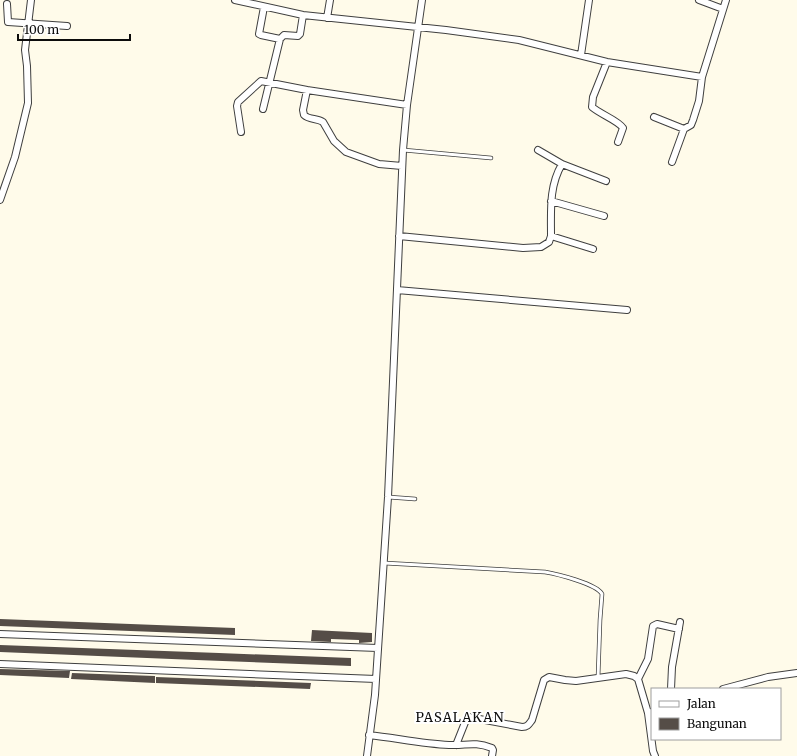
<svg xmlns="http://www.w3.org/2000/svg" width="797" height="756" font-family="Merriweather,serif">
<rect width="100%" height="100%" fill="#fffbea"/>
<!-- building -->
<path fill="#554d47" d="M 0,619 L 235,628 L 235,635 L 0,626 Z
M 312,630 L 372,633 L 372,642 L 359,643 L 359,640 L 331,639 L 331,642 L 311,641 Z
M 0,645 L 219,653 L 351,658 L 351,666 L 196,660 L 0,652 Z
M 0,669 L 70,671 L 69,678 L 0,675 Z
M 72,673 L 155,676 L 155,683 L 71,679 Z
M 156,677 L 311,683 L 310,689 L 156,683 Z"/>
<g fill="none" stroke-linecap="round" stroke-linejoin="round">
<!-- service casing -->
<g stroke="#3f3f3f" stroke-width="4.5">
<path id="service" d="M 403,150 L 491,158
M 388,497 L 415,499
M 384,563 L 545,572 C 557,574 597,584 602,594 L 600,620 L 598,678"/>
</g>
<!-- minor casing -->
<g stroke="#3f3f3f" stroke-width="8">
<path id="minor" d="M 235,0 L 303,15 L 446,30 L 519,40 L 607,62 L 702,77
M 699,0 L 723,9
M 7,4 L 8,22 L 67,26
M 264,7 L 259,34 L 261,35 L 280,39
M 327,18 L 330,0
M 581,55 L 589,0
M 607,62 L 593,97 L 592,107 C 600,114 619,121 623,128 L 618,142
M 307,90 L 303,110 L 304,115 C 309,120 317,118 323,122 L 334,141 L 346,152 L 379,164 L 402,166
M 263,109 L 280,39 L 284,35 L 298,36 L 300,34 L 303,15
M 654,117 L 684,129
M 241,132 L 237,106 L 238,102 L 261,81 L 307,90 L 407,105
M 538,150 L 562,164
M 672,162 L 684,129 L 691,125 L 693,120 L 699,101 L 702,77 L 726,0
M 0,200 L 15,157 L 28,103 L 27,66 L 25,50 L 31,0
M 551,201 L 604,216
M 399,236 L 523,248 L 541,247 L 549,242 L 551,236 C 551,210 549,186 562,164 L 606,181
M 551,236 L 593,249
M 397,290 L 627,310
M 0,634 L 378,648
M 0,664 L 376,679
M 638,679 L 648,659 L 653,626 L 657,624 L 679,629
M 671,689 L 672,667 L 680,622
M 723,689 L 768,677 L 797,673
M 648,713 L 653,751 L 655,756
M 369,735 C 396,738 423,744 449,745 C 467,746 473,741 492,748 L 493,750 L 492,756
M 456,745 L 466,720 L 469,717 L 522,727 C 528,727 529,724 532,720 L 544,680 L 549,677 L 565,680 L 576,681 L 626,674 L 634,676 L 638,679 L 648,713 L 652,712
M 367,756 L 375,695 L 388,497 L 403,150 L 407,105 L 422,0"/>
</g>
<!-- service -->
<use href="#service" stroke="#fff" stroke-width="3"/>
<!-- minor -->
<use href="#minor" stroke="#fff" stroke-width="6"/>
</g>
<g text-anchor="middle" stroke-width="4" stroke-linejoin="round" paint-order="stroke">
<!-- quarter labels -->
<g font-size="13" letter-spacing="1" fill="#0c0c0c" stroke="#fff">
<text x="460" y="722">PASALAKAN</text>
</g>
</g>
<!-- legend -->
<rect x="651" y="688" width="130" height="52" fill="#ffffff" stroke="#9e9e9e"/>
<rect x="659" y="701" width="20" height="6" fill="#ffffff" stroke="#9e9e9e"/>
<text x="687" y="708" font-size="12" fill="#0c0c0c">Jalan</text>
<rect x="659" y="718" width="20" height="12" fill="#554d47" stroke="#9e9e9e"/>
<text x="687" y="728" font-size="12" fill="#0c0c0c">Bangunan</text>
<!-- scale -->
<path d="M18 34v6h112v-6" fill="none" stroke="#0c0c0c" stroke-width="2"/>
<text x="24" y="34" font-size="12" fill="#0c0c0c" stroke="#ffffff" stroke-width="3" paint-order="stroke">100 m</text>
</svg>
